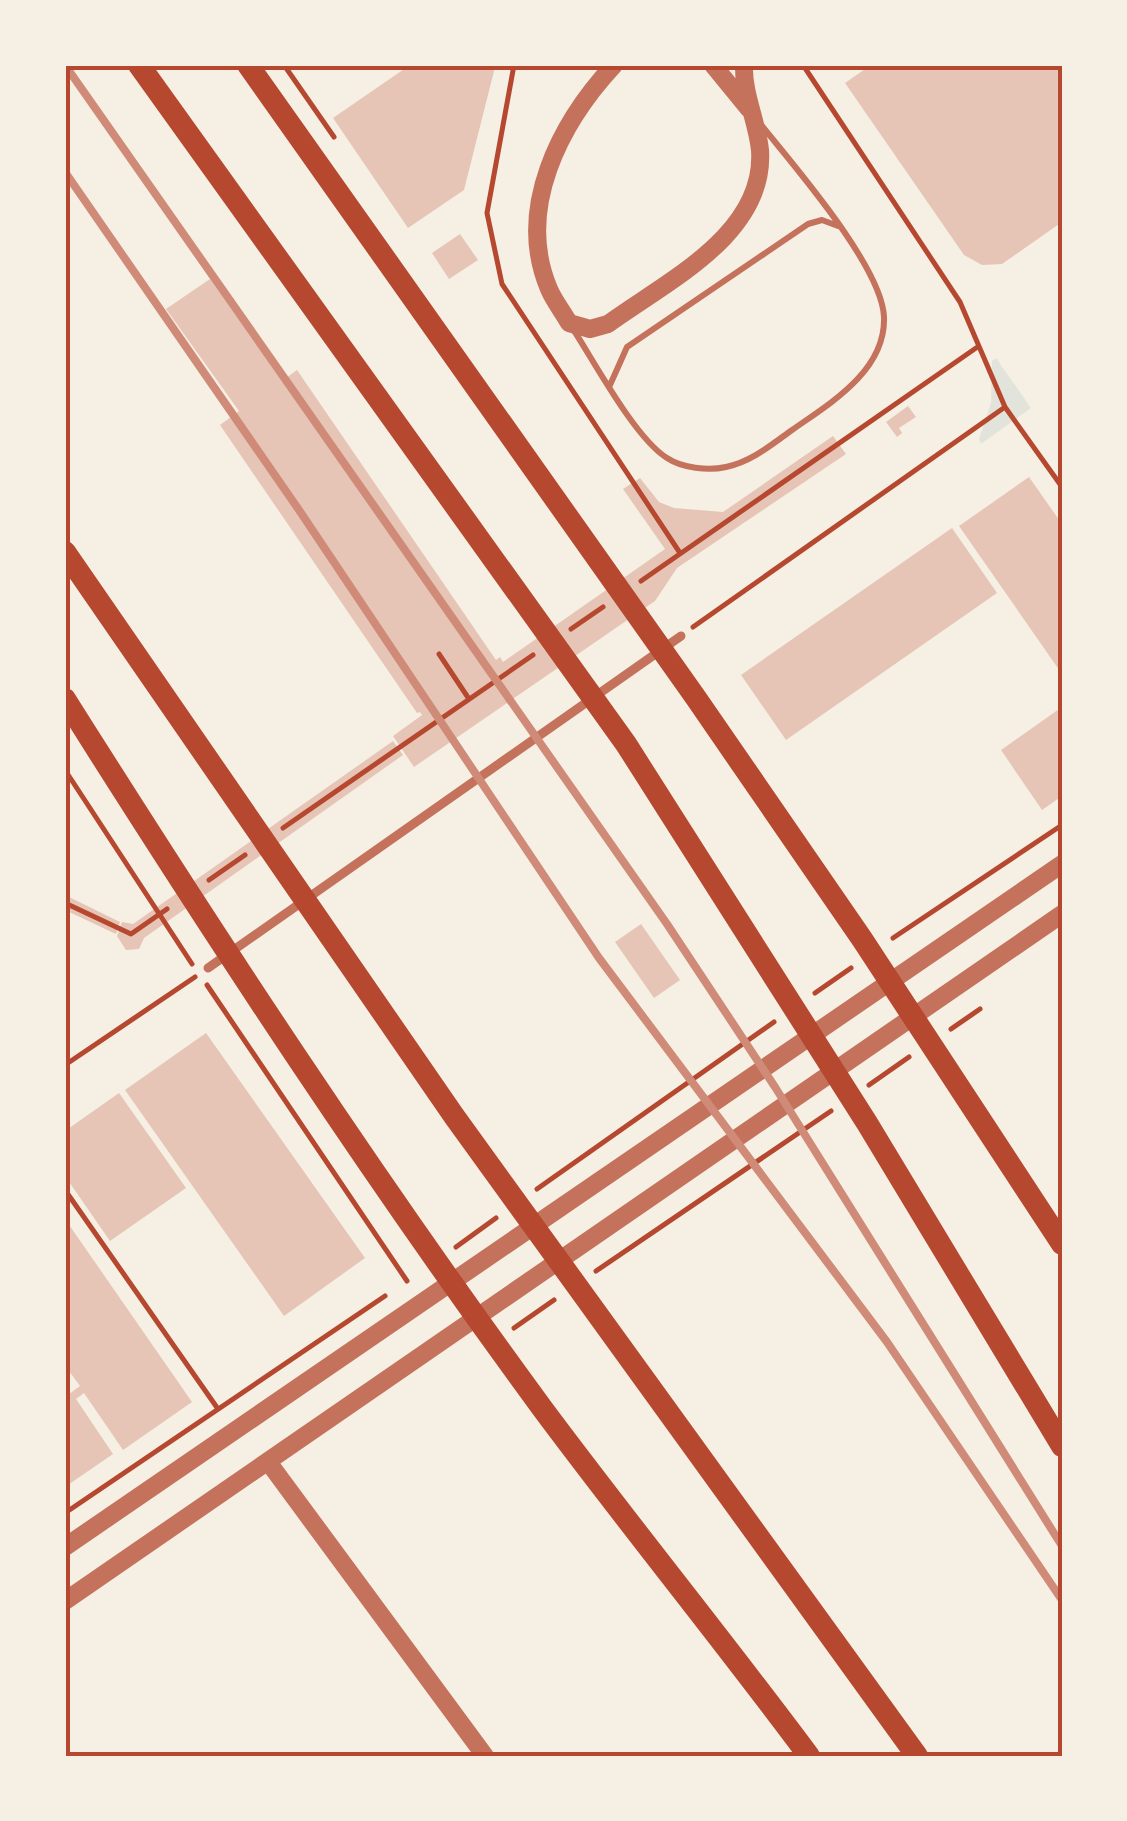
<svg xmlns="http://www.w3.org/2000/svg" width="1127" height="1821" font-family="Rubik,sans-serif">
<rect width="100%" height="100%" fill="#f6efe4"/>
<!-- green -->
<path fill="#e2e4dc" d="M 996,358 L 1031,408 L 981,444 L 979,439 L 991,403 L 992,361 Z"/>
<!-- building -->
<path fill="#e6c5b7" d="M 410,65 L 490,65 L 494,71 L 464,190 L 408,228 L 333,118 Z
M 871,65 L 1062,65 L 1062,222 L 1002,264 L 982,265 L 964,255 L 845,83 Z
M 460,234 L 478,260 L 449,279 L 432,253 Z
M 210,279 L 282,381 L 297,370 L 496,660 L 500,657 L 503,662 L 665,549 L 623,489 L 640,478 L 659,502 L 674,508 L 723,512 L 833,436 L 846,454 L 677,568 L 655,601 L 414,767 L 393,736 L 422,715 L 420,712 L 417,713 L 220,425 L 239,411 L 166,309 Z
M 908,406 L 916,417 L 899,428 L 902,433 L 897,437 L 886,422 Z
M 1029,477 L 1062,524 L 1062,674 L 959,526 Z
M 952,528 L 997,593 L 786,740 L 741,675 Z
M 1062,707 L 1062,796 L 1042,810 L 1001,750 Z
M 393,741 L 403,755 L 144,938 L 139,949 L 126,950 L 117,936 L 122,922 L 133,924 Z
M 65,895 L 120,922 L 116,934 L 65,910 Z
M 641,924 L 680,980 L 654,998 L 615,942 Z
M 206,1033 L 365,1258 L 284,1316 L 125,1090 Z
M 119,1093 L 186,1188 L 110,1241 L 65,1176 L 65,1131 Z
M 65,1219 L 192,1402 L 123,1450 L 84,1393 L 76,1399 L 113,1454 L 65,1487 L 65,1397 L 80,1386 L 69,1371 L 65,1373 Z"/>
<g fill="none" stroke-linecap="round" stroke-linejoin="round">
<!-- path -->
<path stroke="#b5482f" stroke-width="5" d="M 284,65 L 334,137
M 514,65 L 487,213 L 502,284 L 680,553
M 803,65 L 960,302 L 1005,407 L 1062,487
M 641,581 L 976,348
M 693,627 L 1005,407
M 571,629 L 603,607
M 439,654 L 469,699
M 65,770 L 192,964
M 283,828 L 533,655
M 209,880 L 245,855
M 65,903 L 131,934 L 167,909
M 893,938 L 1062,825
M 207,985 L 407,1281
M 815,993 L 851,968
M 951,1029 L 980,1009
M 65,1065 L 195,977
M 869,1085 L 909,1057
M 537,1189 L 774,1022
M 65,1190 L 218,1409
M 456,1247 L 496,1218
M 596,1271 L 831,1111
M 514,1328 L 554,1300
M 65,1513 L 385,1296"/>
<!-- service -->
<path stroke="#c5725c" stroke-width="6" d="M 573,329 C 595,363 635,438 667,458 C 682,468 708,471 726,467 C 751,462 771,445 792,430 C 829,404 886,371 884,317 C 882,267 795,167 762,126
M 610,385 L 627,347 L 808,224 L 822,220 L 838,226"/>
<!-- pedestrian -->
<path stroke="#c5725c" stroke-width="9" d="M 208,968 L 681,636"/>
<!-- tertiary -->
<path stroke="#c5725c" stroke-width="18" d="M 614,65 C 560,123 515,209 549,289 C 554,301 563,312 569,323 L 590,329 L 608,324 C 667,281 766,234 760,150 C 757,121 743,94 744,65
M 713,65 L 749,109
M 269,1463 L 485,1756
M 65,1547 L 1062,864
M 65,1601 L 1062,914"/>
<!-- trunk -->
<path stroke="#b5482f" stroke-width="22" d="M 139,65 L 626,744 L 867,1123 L 1062,1446
M 248,65 L 696,698 L 862,939 L 1062,1244
M 65,552 L 454,1116 L 917,1756
M 65,699 C 217,940 373,1178 542,1408 C 629,1525 722,1639 809,1756"/>
<!-- rail -->
<path stroke="#cf8b77" stroke-width="8" d="M 65,65 L 667,924 L 775,1087 L 1062,1546
M 65,172 L 299,510 L 599,958 L 887,1342 L 1062,1600"/>
</g>
<!-- border -->
<rect width="1127" height="1821" fill="none" stroke="#f6efe4" stroke-width="135"/>
<rect x="68" y="68" width="992" height="1686" fill="none" stroke="#b5482f" stroke-width="4"/>
</svg>
